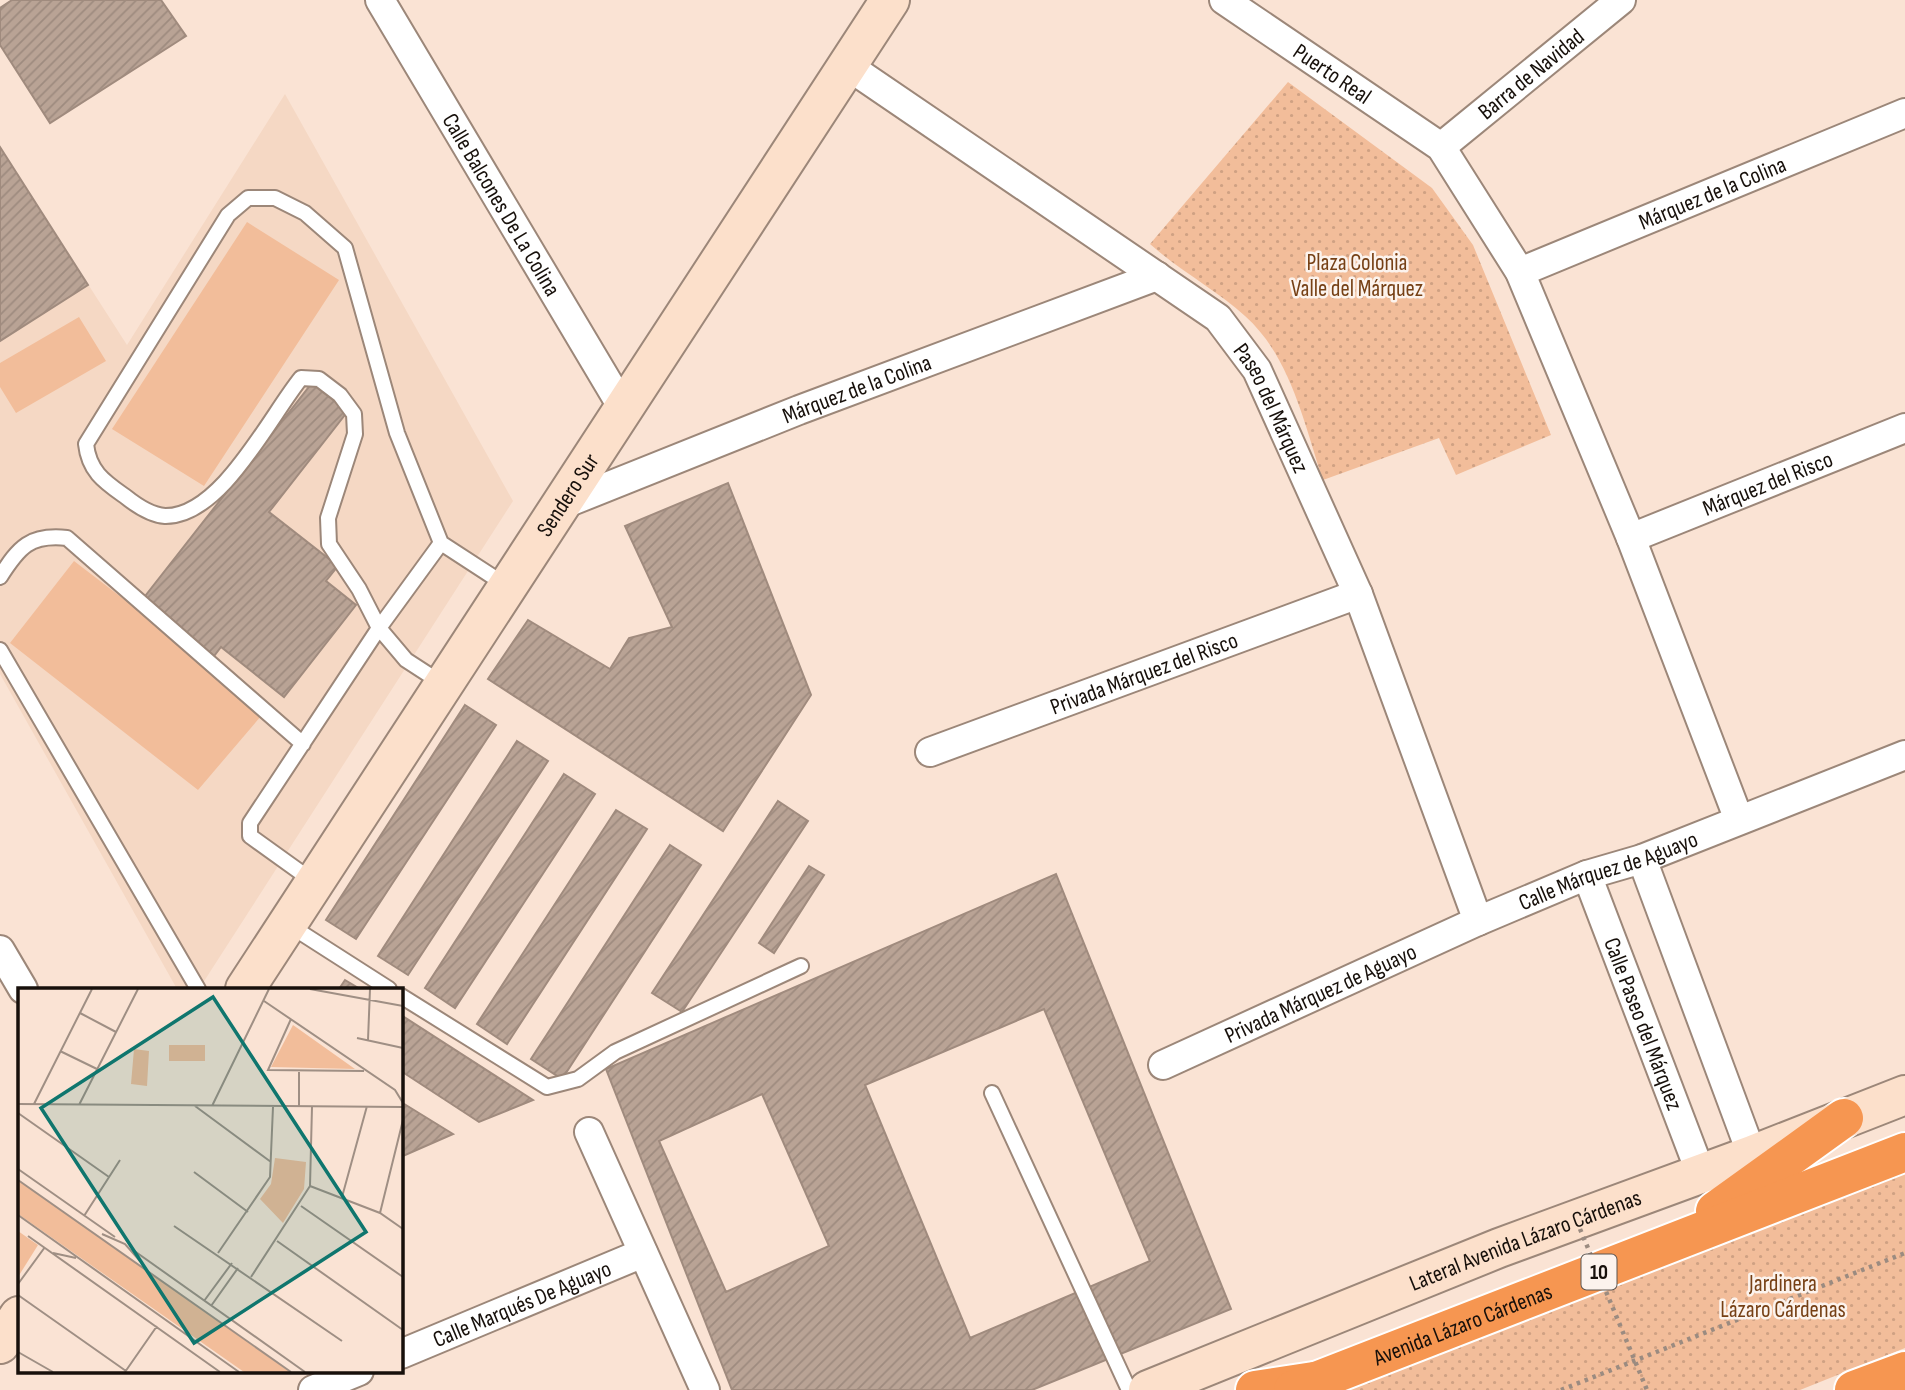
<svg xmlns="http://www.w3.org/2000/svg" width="1905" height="1390" font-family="'Sofia Sans Condensed',sans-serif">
<defs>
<pattern id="park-dots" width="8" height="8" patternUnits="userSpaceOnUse" patternTransform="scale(1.75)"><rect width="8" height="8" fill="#f2bd9a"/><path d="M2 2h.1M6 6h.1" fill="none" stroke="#cfa183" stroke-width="1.8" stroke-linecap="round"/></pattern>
<pattern id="building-hatch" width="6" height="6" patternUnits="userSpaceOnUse" patternTransform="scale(1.75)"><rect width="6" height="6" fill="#b9a395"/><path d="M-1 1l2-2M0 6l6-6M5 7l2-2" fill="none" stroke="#9e8b7f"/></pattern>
</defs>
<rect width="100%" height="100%" fill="#fae3d4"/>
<!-- built -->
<path fill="#f5d8c4" d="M 285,94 L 513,501 L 199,989 L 177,989 L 0,674 L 0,147 L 127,345 Z"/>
<!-- park -->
<path fill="url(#park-dots)" d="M 1288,82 L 1432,188 L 1473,245 L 1551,435 L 1456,475 L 1439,438 L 1323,480 C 1304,424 1291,357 1245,316 C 1218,291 1180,271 1150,244 Z
M 1905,1153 L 1905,1348 L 1800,1390 L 1279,1390 Z"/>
<!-- pitch -->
<path fill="#f2bd9a" d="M 247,222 L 339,280 L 204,486 L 112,429 Z
M 79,317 L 106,361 L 16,413 L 0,387 L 0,363 Z
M 74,561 L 267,709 L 198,790 L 10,643 Z"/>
<!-- building -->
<path fill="url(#building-hatch)" stroke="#a08b7e" stroke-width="2" fill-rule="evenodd" d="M 12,0 L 161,0 L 186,36 L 50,123 L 0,45 L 0,8 Z
M 0,147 L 88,285 L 0,341 Z
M 312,383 L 348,411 L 269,512 L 338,566 L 326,581 L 356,605 L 284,697 L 221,647 L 214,656 L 142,600 Z
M 728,483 L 811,695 L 723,831 L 488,679 L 528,620 L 610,669 L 629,638 L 672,627 L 625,526 Z
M 465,705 L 496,725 L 356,939 L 326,920 Z
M 517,741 L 548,761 L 408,975 L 378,956 Z
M 564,774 L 595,794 L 455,1008 L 425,988 Z
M 778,801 L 808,821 L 682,1012 L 652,993 Z
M 616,810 L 647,829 L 507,1044 L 477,1024 Z
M 670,845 L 701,865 L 562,1079 L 531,1059 Z
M 809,866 L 824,875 L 774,953 L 759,943 Z
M 1056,874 L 1231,1309 L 1032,1390 L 732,1390 L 606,1069 ZM 1044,1009 L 1150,1261 L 970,1338 L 865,1085 ZM 762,1094 L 829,1246 L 726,1292 L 659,1141 Z
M 345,980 L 360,989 L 339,989 Z
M 401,1015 L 533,1100 L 479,1122 L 401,1071 Z
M 401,1102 L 453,1134 L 403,1156 Z"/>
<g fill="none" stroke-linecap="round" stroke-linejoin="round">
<!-- lane casing -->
<g stroke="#9c8779" stroke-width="18">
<path id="lane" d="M 441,543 L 507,586
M 0,577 C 19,547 30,534 67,538 L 303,744
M 0,650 L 198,989
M 314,882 L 250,836 L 250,823 L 379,628 L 359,589 L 329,544 L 328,518 L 355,434 L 354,414 L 340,395 L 319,379 L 301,378 C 270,416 221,517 165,516 C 151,515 136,505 126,497 C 105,482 89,472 86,444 L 228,215 L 248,198 L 275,198 L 305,213 L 345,248 L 397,433 L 441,543 L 379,628 L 406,660 L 443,684
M 289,925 L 389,989
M 401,996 L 547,1087 L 578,1079 L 615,1052 L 801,966
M 992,1093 L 1129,1390"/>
</g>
<!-- street casing -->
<g stroke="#9c8779" stroke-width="32">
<g id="street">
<path id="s1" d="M 380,0 L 623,408"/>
<path id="s2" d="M 1224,0 L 1441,147 L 1520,272 L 1631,538 L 1739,820"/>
<path id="s3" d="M 848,66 L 1218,318 L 1257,370 L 1358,594 L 1478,921"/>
<path id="s4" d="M 1441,147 L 1621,0"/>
<path id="s5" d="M 1520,272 L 1905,113"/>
<path id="s6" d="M 559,506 L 799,410 L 1157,276"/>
<path id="s7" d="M 1631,538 L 1905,428"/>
<path id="s8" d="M 930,752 L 1358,594"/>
<path d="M 1642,859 L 1752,1155"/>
<path id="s9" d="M 1587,875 L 1701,1174"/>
<path d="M 0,950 L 23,989"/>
<path id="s10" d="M 1163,1065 L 1478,921 L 1587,875 L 1642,859 L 1905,755"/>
<path d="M 589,1132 L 705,1390"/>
<path id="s11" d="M 401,1354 L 643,1253"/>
<path d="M 313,1390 L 359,1371"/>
</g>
</g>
<!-- secondary casing -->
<g stroke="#9c8779" stroke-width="42">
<g id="secondary">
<path id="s12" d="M 245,989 L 890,0"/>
<path d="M 0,1344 L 19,1316"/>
<path id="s13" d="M 1148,1390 L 1499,1248 L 1752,1155 L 1905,1095"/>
</g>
</g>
<!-- highway casing -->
<g stroke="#fff" stroke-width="42">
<g id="highway">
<path d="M 1715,1211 L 1844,1118"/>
<path d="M 1255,1390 L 1314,1381"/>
<path id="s14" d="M 1293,1390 L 1905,1152"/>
<path d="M 1854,1390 L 1905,1371"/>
</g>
</g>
<!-- path -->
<path stroke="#9b8b80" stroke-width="4.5" stroke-dasharray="3.5 5" stroke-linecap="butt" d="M 1561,1390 L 1905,1253"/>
<!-- lane -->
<use href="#lane" stroke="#fff" stroke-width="14"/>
<!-- street -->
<use href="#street" stroke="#fff" stroke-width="28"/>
<!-- secondary -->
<use href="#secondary" stroke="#fce0cb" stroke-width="38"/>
<!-- highway -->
<use href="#highway" stroke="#f69651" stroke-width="38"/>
<!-- path-bridge -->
<path stroke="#9b8b80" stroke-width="4.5" stroke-dasharray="3.5 5" stroke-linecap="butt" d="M 1580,1229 L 1647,1390"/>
</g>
<g text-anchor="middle" stroke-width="5" stroke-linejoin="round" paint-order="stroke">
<!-- shield labels -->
<rect fill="#fcf3ed" stroke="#5c544f" stroke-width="2" x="1581.5" y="1254.5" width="35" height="35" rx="5"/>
<g font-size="21" font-weight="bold" fill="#17100b">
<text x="1599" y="1279">10</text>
</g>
<!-- street labels -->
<g font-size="23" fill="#17100b" stroke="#fcf3ed">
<text dy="8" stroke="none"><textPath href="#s2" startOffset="131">Puerto Real</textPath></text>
<text dy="8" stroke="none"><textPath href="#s4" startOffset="116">Barra de Navidad</textPath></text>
<text dy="8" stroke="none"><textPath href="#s5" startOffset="208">Márquez de la Colina</textPath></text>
<text dy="8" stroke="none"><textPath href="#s1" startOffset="238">Calle Balcones De La Colina</textPath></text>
<text dy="8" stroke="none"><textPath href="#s6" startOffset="320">Márquez de la Colina</textPath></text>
<text dy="8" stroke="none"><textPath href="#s3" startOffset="553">Paseo del Márquez</textPath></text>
<text dy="8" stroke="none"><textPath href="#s7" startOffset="147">Márquez del Risco</textPath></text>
<text dy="8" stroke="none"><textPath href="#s12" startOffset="590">Sendero Sur</textPath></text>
<text dy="8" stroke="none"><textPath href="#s8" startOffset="228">Privada Márquez del Risco</textPath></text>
<text dy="8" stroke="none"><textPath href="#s10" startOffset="486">Calle Márquez de Aguayo</textPath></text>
<text dy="8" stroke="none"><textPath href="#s10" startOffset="173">Privada Márquez de Aguayo</textPath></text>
<text dy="8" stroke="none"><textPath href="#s9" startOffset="159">Calle Paseo del Márquez</textPath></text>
<text dy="8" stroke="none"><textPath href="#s13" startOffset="406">Lateral Avenida Lázaro Cárdenas</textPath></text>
<text dy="8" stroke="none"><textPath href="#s11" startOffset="131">Calle Marqués De Aguayo</textPath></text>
<text dy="8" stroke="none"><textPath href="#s14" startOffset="182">Avenida Lázaro Cárdenas</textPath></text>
</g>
<!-- park labels -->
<g font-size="23" fill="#764015" stroke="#fcf3ed">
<text x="1357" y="270">Plaza Colonia<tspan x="1357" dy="26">Valle del Márquez</tspan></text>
<text x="1783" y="1291">Jardinera<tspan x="1783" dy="26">Lázaro Cárdenas</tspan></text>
</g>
</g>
<!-- overview -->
<g transform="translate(18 988)">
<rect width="385" height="385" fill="#fae3d4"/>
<path d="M 275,37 L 337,81 L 253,79 ZM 257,170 L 288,174 L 286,201 L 265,235 L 242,211 L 253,196 ZM 0,192 L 272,384 L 226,384 L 0,226 ZM 0,243 L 20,257 L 0,289 Z" fill="#f2bd9a"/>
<path d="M 151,57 L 187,57 L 187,73 L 151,73 ZM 116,61 L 131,63 L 129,98 L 113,96 Z" fill="#f2bd9a"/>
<path fill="none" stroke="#9f8f84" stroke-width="2" d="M 292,1 L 385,18M 246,13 L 377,102 L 385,115M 62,25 L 98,44M 273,31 L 250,82 L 346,83M 339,50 L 385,60M 350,52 L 352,1M 42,63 L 79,81M 281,84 L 281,118M 0,116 L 385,119M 16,116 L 74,1M 61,117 L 120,1M 177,118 L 253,174M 194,118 L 251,1M 0,125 L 91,189M 0,181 L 97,249M 176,184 L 230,224M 0,192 L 273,384M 292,198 L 362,225 L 385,241M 324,209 L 349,118M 283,218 L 385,289M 362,225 L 385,132M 0,227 L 221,384M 66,228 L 102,172M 156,238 L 324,353M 84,246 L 107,256 L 122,273M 10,248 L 202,384M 259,253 L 385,342M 115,262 L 287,384M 35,265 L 58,270M 200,265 L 252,189 L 255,119M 233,289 L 292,198 L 294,119M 0,296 L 27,259M 0,307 L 108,383M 186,313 L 214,275M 193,318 L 220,280M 0,364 L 35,384M 107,384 L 139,338"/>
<path fill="#0f766e" fill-opacity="0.15" stroke="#0f766e" stroke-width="3.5" d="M 195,9 L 348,244 L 176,355 L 23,120 Z"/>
<rect width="385" height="385" fill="none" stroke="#17100b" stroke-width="3.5"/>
</g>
</svg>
